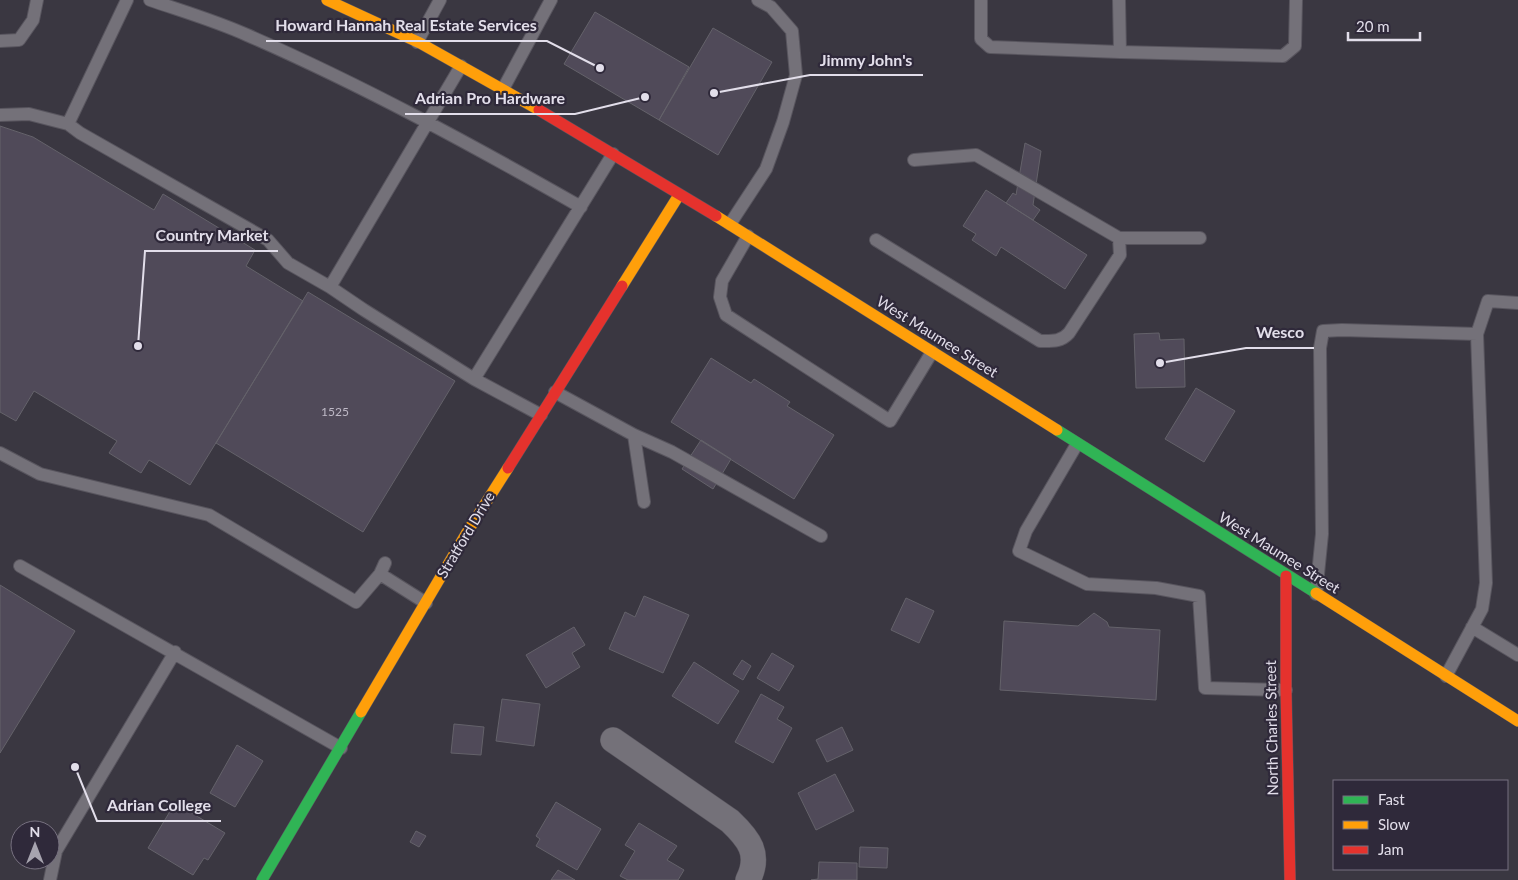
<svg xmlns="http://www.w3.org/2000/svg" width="1518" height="880" font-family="Lato,sans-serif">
<rect width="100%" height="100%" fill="#3a3741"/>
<!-- building -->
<path fill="#504a59" stroke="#64626a" d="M 595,12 L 689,67 L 659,120 L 564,64 Z
M 713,28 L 772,62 L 718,155 L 659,120 Z
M 0,126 L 33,137 L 154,210 L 163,194 L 255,250 L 246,266 L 303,301 L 190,485 L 149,460 L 141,473 L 109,453 L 117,441 L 34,391 L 16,421 L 0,412 Z
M 1025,143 L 1041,151 L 1033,205 L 1040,210 L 1033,220 L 1006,203 L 1013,193 L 1016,195 Z
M 986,190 L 1087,255 L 1065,289 L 1001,247 L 996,256 L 972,240 L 976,234 L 963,226 Z
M 308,292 L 455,381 L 363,532 L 216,443 Z
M 1159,333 L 1160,340 L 1184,339 L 1185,387 L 1136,388 L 1134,334 Z
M 711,358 L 751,383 L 754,379 L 790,402 L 787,406 L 834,435 L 794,499 L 671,422 Z
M 1196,388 L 1235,411 L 1204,462 L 1165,439 Z
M 701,440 L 731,459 L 713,489 L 682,469 Z
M 0,585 L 75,631 L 0,753 Z
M 644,596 L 689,615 L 663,673 L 609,649 L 625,612 L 635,617 Z
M 906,598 L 934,611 L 919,643 L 891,630 Z
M 1094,613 L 1107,622 L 1109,627 L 1160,630 L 1156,700 L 1000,690 L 1004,621 L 1078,626 Z
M 574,627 L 585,645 L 572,653 L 580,667 L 546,688 L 526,655 Z
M 772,653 L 794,666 L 779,691 L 757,678 Z
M 742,660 L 751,666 L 743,680 L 733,674 Z
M 694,662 L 739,691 L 718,724 L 672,696 Z
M 761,694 L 784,707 L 777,719 L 792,728 L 773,763 L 735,742 Z
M 502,699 L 540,704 L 534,746 L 496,741 Z
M 454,724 L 484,727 L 481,755 L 451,753 Z
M 842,727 L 853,750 L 827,762 L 816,740 Z
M 237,745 L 263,761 L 235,807 L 210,793 Z
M 835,774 L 854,811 L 816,830 L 798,793 Z
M 556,802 L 601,829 L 577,870 L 536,846 L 540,839 L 536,836 Z
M 175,803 L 225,833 L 208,860 L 204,858 L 193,875 L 148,848 Z
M 639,823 L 677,846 L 667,860 L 684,870 L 678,880 L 628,880 L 620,876 L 635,851 L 625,845 Z
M 416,831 L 426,836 L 419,847 L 410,842 Z
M 860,847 L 888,848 L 887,868 L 859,867 Z
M 819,862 L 857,863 L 857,880 L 811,880 L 818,879 Z
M 558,870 L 575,880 L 551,880 Z"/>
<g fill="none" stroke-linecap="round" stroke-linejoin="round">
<!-- lane casing -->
<g stroke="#58555e" stroke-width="14">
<path id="lane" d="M 127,0 L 68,124 L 80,133 L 268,240 L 288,263 L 330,287 L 364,310 L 474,379 L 613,154
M 150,0 C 182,11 216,21 247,35 C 362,85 472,145 581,207
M 1119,0 L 1120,52 L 1283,56 L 1295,46 L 1296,0
M 981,1 L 981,39 L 990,47 L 1120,52
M 0,41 L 19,40 L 33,20 L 37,0
M 417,42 L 440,0
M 503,89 L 551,0
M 0,115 L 29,114 L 68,124
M 730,224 L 766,169 L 783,122 L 796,75 L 792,31 L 771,7 L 758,0
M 748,236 L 722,281 L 720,297 L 726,315 L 890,421 L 932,352
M 1119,238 L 1200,238
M 876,240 L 1040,341 C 1052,341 1061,342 1069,333 L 1120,255 L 1119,238 L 976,155 L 914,160
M 330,287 L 461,66
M 1477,334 L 1488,301 L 1518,303
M 474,379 L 541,415
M 555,392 L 634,435 L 644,502
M 634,435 L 672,452 L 821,536
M 1077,444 L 1026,531 L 1019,551 L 1087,584 L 1156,588 L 1199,596 L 1205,688 L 1286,690
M 0,453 L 40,474 L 209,515 L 356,602 L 380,574
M 385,563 L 380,574 L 426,603
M 20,566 L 341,748
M 1316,594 L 1322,534 L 1320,348 L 1323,331 L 1342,330 L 1477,334 L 1486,583 L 1482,609 L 1446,676
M 1472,627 L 1518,655
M 50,880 L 56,851 L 175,652"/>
</g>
<!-- street casing -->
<g stroke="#58555e" stroke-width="26">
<path id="street" d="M 613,740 L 730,821 C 749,839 761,854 748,880"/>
</g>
<!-- fast casing -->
<g stroke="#58555e" stroke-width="12">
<path id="fast" d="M 1057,430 L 1316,593
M 262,880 L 361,712"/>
</g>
<!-- slow casing -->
<g stroke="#58555e" stroke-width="12">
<path id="slow" d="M 327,0 L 420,43 L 539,110
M 716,216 L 1057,430
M 622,286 L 679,195
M 1316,593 L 1518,721
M 361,712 L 466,534 L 508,468"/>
</g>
<!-- jam casing -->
<g stroke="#58555e" stroke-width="12">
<path id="jam" d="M 539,110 L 716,216
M 508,468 L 622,286
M 1286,576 L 1286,690 L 1290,880"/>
</g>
<!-- lane -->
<use href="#lane" stroke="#747179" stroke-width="12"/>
<!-- street -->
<use href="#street" stroke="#747179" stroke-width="25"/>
<!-- fast -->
<use href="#fast" stroke="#30b455" stroke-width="11"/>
<!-- slow -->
<use href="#slow" stroke="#ff9f0a" stroke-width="11"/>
<!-- jam -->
<use href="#jam" stroke="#e5322d" stroke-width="11"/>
</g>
<g text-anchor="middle" stroke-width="4.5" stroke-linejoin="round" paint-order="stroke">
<!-- number labels -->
<g font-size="12" fill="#beb9c6">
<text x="335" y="416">1525</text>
</g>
<!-- street labels -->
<g font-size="15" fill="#e2deea" stroke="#2f293a">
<text transform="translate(937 337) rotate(32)" y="5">West Maumee Street</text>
<text transform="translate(466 535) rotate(-59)" y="5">Stratford Drive</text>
<text transform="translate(1279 553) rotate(32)" y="5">West Maumee Street</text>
<text transform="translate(1272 728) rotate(-91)" y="5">North Charles Street</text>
</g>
</g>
<!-- callouts -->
<path fill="none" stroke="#e2deea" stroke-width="2" d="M600 68L547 41H266M714 93L810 75H923M645 97L575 114H405M138 346L145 251H278M1160 363L1246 348H1314M75 767L97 821H221"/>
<g fill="#e2deea" stroke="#2f293a" stroke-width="2">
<circle cx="600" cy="68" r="5"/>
<circle cx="714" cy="93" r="5"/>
<circle cx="645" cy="97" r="5"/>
<circle cx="138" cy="346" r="5"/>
<circle cx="1160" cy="363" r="5"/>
<circle cx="75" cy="767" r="5"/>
</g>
<g font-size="16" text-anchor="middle" font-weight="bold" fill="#e2deea" stroke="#2f293a" stroke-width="4.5" stroke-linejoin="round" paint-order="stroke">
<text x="406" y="31">Howard Hannah Real Estate Services</text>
<text x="866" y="66">Jimmy John's</text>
<text x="490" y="104">Adrian Pro Hardware</text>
<text x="212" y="241">Country Market</text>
<text x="1280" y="338">Wesco</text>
<text x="159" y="811">Adrian College</text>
</g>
<!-- legend -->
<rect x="1333" y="780" width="175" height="90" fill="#2f293a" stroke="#777180"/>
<rect x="1343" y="796" width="25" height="8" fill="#30b455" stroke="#777180"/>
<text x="1378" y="805" font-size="15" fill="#e2deea">Fast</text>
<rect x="1343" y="821" width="25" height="8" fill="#ff9f0a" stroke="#777180"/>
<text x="1378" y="830" font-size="15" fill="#e2deea">Slow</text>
<rect x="1343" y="846" width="25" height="8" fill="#e5322d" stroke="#777180"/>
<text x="1378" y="855" font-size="15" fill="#e2deea">Jam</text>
<!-- north arrow -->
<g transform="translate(35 845)"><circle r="24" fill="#2f293a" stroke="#777180"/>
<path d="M0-4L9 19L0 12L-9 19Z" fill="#a7a4af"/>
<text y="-8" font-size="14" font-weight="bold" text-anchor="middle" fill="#e2deea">N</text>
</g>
<!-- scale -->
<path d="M1348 32v8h72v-8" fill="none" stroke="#e2deea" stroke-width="2.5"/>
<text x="1356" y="32" font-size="15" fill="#e2deea" stroke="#2f293a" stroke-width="4" paint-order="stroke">20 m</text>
</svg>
